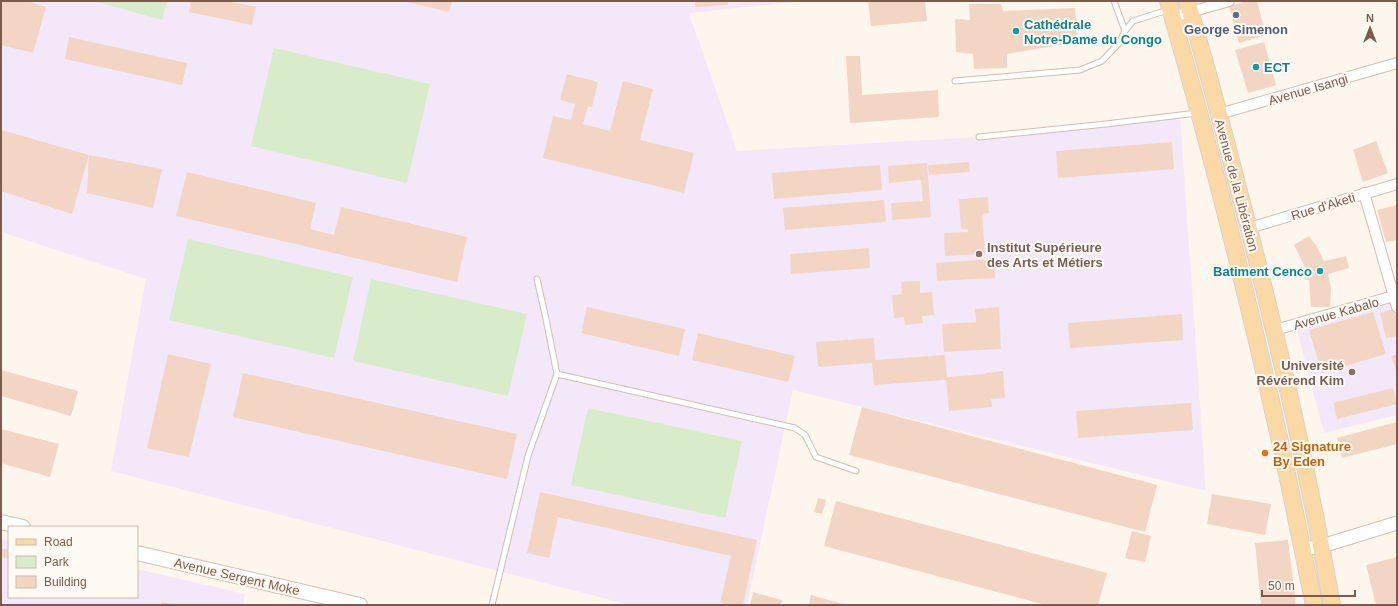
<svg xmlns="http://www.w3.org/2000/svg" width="1398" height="606" font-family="Arial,sans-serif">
<rect width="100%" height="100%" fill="#fdf6ec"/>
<!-- education -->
<path fill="#f3e8fa" d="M 1,1 L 796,1 L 796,2 L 689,13 L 737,151 L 979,137 L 1180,115 L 1206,491 L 793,390 L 747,605 L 630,605 L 111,471 L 146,279 L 1,232 Z
M 1395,301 L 1397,307 L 1397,415 L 1324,433 L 1297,330 Z
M 1,539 L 9,541 L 9,597 L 137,597 L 137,569 L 245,594 L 243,605 L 1,605 Z"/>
<!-- green -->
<path fill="#d8ecc9" d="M 94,1 L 167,1 L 162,20 Z
M 274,48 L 430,84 L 407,183 L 251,146 Z
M 188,239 L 353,277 L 334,358 L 169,320 Z
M 371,279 L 527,314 L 508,396 L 353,361 Z
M 588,408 L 742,441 L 725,518 L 571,485 Z"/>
<!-- building -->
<path fill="#f3d5c3" d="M 1,1 L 27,1 L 46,7 L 33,53 L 1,45 Z
M 191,1 L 227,1 L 256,7 L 252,25 L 189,12 Z
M 403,1 L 452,1 L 449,12 Z
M 695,1 L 728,1 L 728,5 L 695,7 Z
M 868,1 L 925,1 L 927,21 L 871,26 Z
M 1248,1 L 1257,1 L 1266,35 L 1239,43 L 1229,6 Z
M 969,4 L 1001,4 L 1003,11 L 1075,8 L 1077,42 L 1007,54 L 1007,68 L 974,69 L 973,54 L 956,52 L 955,19 L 970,20 Z
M 69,37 L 187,63 L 182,85 L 65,59 Z
M 1264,42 L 1276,85 L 1248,93 L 1235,50 Z
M 846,56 L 860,56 L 862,95 L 938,90 L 939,117 L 850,123 Z
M 567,74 L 598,82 L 592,107 L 588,106 L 583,124 L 610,131 L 623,81 L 653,89 L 640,140 L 694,153 L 684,193 L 543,158 L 553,116 L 571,120 L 575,104 L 560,100 Z
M 1,130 L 89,155 L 72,214 L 1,191 Z
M 1376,141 L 1388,173 L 1363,182 L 1353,150 Z
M 1172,142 L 1174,169 L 1058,178 L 1056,151 Z
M 89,155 L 162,169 L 153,208 L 87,193 Z
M 969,162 L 970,172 L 929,175 L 928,165 Z
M 927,163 L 931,217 L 892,220 L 891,203 L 923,201 L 921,180 L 889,183 L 888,166 Z
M 880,165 L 882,190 L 774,199 L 772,173 Z
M 187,172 L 316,203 L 310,229 L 334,235 L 341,207 L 467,237 L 457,282 L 176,216 Z
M 988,197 L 989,213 L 982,214 L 985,254 L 945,256 L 944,233 L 968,232 L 968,229 L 961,229 L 959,199 Z
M 884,200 L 886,222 L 785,230 L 783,208 Z
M 1397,205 L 1397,240 L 1386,242 L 1377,210 Z
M 1309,236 L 1317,247 L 1324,261 L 1346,256 L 1349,268 L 1328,274 L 1331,289 L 1330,307 L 1311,307 L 1309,280 L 1305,280 L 1302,268 L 1305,267 L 1294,245 Z
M 869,248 L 870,268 L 791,274 L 790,254 Z
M 994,259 L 995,278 L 937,281 L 936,263 Z
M 920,281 L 920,293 L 932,292 L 934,315 L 922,316 L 923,323 L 905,325 L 904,317 L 894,318 L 892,295 L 902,294 L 901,282 Z
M 587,307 L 685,329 L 679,356 L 581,333 Z
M 999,307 L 1001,349 L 944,352 L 942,324 L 976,322 L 975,309 Z
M 1394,309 L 1397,320 L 1397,336 L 1386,338 L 1380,313 Z
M 1373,312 L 1386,354 L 1322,373 L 1309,330 Z
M 1182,314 L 1183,340 L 1070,348 L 1068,323 Z
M 698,333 L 795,356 L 788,382 L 692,360 Z
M 874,338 L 875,360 L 945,355 L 947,377 L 986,374 L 986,373 L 1003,371 L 1005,398 L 991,399 L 992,407 L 949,411 L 946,380 L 874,385 L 872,363 L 818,367 L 816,342 Z
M 168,354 L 211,364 L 189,457 L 147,448 Z
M 1397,354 L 1397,374 L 1391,356 Z
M 1,370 L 78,391 L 71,416 L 1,396 Z
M 243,373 L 517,434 L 507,479 L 233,417 Z
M 1393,388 L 1397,404 L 1337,419 L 1333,403 Z
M 1191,403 L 1193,430 L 1078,438 L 1076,411 Z
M 862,407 L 1157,485 L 1145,532 L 849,455 Z
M 1397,422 L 1397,444 L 1342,458 L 1337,438 Z
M 1,429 L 59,444 L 50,477 L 1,463 Z
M 540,492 L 757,540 L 743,605 L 731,605 L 720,603 L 731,556 L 558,517 L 549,558 L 527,553 Z
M 1212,494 L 1271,504 L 1265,535 L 1207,524 Z
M 818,498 L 826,500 L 822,514 L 814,512 Z
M 836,501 L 1107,573 L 1098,605 L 1046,605 L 824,546 Z
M 1132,531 L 1151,536 L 1145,562 L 1125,558 Z
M 1288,540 L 1296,605 L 1261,605 L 1255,543 Z
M 1,548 L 9,550 L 9,559 L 1,557 Z
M 1397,557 L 1397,605 L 1376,605 L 1366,565 Z
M 753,592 L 782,600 L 781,605 L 750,605 Z
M 811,595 L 847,605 L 809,605 Z
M 161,602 L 174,604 L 174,605 L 161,605 Z"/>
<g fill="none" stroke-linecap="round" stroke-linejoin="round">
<!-- service casing -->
<g stroke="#d1beb0" stroke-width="7">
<path id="service" d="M 1114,1 L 1125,31
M 955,81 L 1080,70 L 1102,61 L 1119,43 L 1125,31 L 1133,21 L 1168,10
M 979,137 L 1106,124 L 1197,113
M 557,374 L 795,428 L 805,435 L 816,457 L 856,471
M 492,605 L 528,456 L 557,374 L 546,319 L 537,279"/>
</g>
<!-- minor casing -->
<g stroke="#d1beb0" stroke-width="12">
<path id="minor" d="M 1173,17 L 1229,1
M 1219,114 L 1397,63
M 1364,193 L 1397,307
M 1249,228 L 1397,184
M 1275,330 L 1397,295"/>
</g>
<!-- tertiary casing -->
<g stroke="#d1beb0" stroke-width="15">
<path id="tertiary" d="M 1302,549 L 1322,546 L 1397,523"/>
</g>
<!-- secondary casing -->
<g stroke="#d6c0b0" stroke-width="16">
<path id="secondary" d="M 1,522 L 23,527
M 137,553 L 360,605"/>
</g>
<!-- primary casing -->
<g stroke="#dad1cd" stroke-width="18">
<path id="primary" d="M 1168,1 C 1212,154 1251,309 1285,464 C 1295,511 1304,558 1314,605
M 1187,1 C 1206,63 1222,125 1238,188 C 1275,326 1307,465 1332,605"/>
</g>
<!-- service -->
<use href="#service" stroke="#fff" stroke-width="5"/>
<!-- minor -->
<use href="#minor" stroke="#fff" stroke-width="10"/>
<!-- tertiary -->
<use href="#tertiary" stroke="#fff" stroke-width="13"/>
<!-- secondary -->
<use href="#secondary" stroke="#fff" stroke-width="14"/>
<!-- primary -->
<use href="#primary" stroke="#fbd9a5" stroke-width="16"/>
</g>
<!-- markers -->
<circle fill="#5c6f8a" stroke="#fffaf3" stroke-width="1.5" cx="1236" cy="15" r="4"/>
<g fill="#0f9aa8" stroke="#fffaf3" stroke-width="1.5">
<circle cx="1016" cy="31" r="4"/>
<circle cx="1256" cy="67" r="4"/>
<circle cx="1320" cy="271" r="4"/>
</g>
<g fill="#8d6e63" stroke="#fffaf3" stroke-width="1.5">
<circle cx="979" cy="254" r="4"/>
<circle cx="1352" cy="372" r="4"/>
</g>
<circle fill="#e8710a" stroke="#fffaf3" stroke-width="1.5" cx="1265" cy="453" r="4"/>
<g text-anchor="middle" stroke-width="4" stroke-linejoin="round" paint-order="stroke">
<!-- culture labels -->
<g font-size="13" font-weight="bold" fill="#0d838f" stroke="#fffaf3" text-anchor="start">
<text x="1024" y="29">Cathédrale<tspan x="1024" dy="15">Notre-Dame du Congo</tspan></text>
<text x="1264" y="72">ECT</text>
<text x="1312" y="276" text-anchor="end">Batiment Cenco</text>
</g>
<!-- service labels -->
<g font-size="13" font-weight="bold" fill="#4e5e75" stroke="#fffaf3">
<text x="1236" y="34">George Simenon</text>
</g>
<!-- street labels -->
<g font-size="13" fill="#7a5c4d" stroke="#fffaf3">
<text transform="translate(1308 89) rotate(-16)" y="5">Avenue Isangi</text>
<text transform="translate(1237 185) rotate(75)" y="5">Avenue de la Libération</text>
<text transform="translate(1323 206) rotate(-17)" y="5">Rue d'Aketi</text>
<text transform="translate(1336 313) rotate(-16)" y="5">Avenue Kabalo</text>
<text transform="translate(237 576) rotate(13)" y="5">Avenue Sergent Moke</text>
</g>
<!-- education labels -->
<g font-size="13" font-weight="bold" fill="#785e54" stroke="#fffaf3" text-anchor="start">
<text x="987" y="252">Institut Supérieure<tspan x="987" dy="15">des Arts et Métiers</tspan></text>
<text x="1344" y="370" text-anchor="end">Université<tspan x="1344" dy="15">Révérend Kim</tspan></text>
</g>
<!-- food labels -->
<g font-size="13" font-weight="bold" fill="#c56008" stroke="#fffaf3" text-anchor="start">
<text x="1273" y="451">24 Signature<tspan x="1273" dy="15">By Eden</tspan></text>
</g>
</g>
<!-- border -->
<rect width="1398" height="606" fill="none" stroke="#7a5c4d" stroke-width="4"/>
<!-- legend -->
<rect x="8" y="526" width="130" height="72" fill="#fffaf3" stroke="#cabbb1"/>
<rect x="16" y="539" width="20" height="6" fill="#fbd9a5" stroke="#cabbb1"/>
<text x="44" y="546" font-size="12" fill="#7a5c4d">Road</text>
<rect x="16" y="556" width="20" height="12" fill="#d8ecc9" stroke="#cabbb1"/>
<text x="44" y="566" font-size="12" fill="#7a5c4d">Park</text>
<rect x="16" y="576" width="20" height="12" fill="#f3d5c3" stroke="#cabbb1"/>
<text x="44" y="586" font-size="12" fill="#7a5c4d">Building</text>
<!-- north arrow -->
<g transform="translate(1370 28)" stroke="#fffaf3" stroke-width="3" paint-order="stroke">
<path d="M0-3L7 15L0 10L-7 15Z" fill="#7a5c4d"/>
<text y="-6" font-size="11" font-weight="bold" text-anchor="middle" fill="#7a5c4d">N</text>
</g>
<!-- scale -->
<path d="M1262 590v6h93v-6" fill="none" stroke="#7a5c4d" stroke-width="2"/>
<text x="1268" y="590" font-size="12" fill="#7a5c4d" stroke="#fffaf3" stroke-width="3" paint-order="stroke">50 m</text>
</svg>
